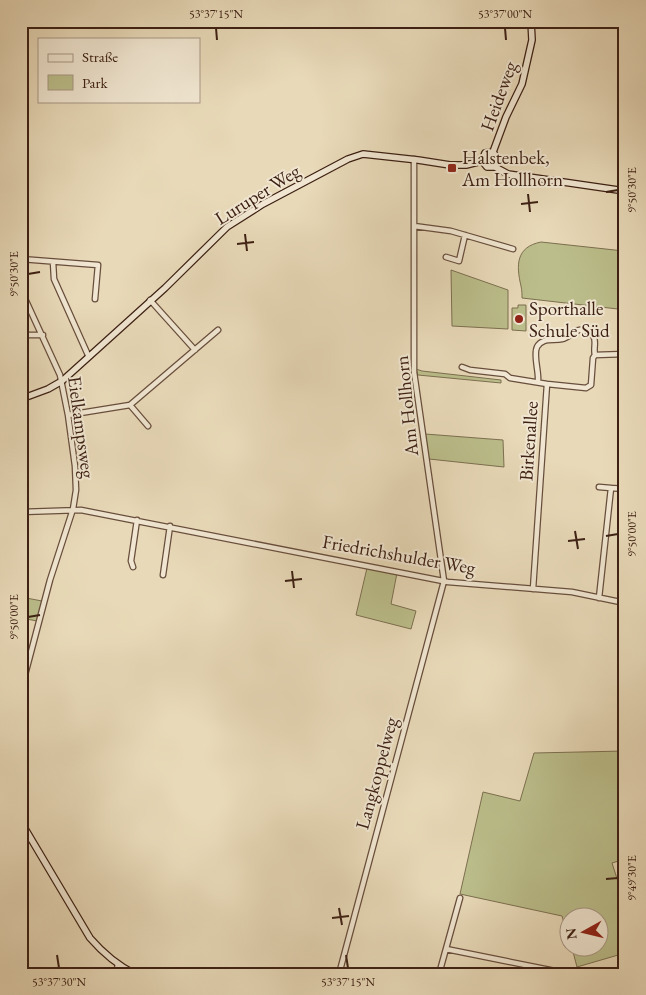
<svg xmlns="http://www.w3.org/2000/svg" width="646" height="995" font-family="'EB Garamond',serif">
<rect width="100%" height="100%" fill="#e8d9b8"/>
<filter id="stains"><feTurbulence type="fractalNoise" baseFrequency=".004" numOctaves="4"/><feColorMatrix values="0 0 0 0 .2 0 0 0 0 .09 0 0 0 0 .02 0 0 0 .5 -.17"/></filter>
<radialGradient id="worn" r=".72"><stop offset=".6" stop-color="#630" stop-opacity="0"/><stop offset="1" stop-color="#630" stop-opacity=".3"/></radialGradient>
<!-- green -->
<path fill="#bbbe8b" stroke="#7c6f50" d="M 541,242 L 624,251 L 618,309 L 522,298 C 522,294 522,291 521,286 C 516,265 516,247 541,242 Z
M 625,250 L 625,311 L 619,313 Z
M 451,270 L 508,290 L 508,329 L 452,326 Z
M 518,305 L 526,305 L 526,331 L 512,330 L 512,308 L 518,308 Z
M 416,369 L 422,371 L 501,380 L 501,383 L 418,375 Z
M 425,434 L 503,440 L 504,467 L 429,459 Z
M 367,568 L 397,573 L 391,604 L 416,611 L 411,629 L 356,615 Z
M 21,597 L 42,601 L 37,621 L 21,618 Z
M 625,751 L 625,859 L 612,863 L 621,891 L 625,890 L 625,953 L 577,967 L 572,948 L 598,948 L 598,918 L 568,918 L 568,937 L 562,916 L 460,894 L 483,792 L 520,801 L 534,753 Z"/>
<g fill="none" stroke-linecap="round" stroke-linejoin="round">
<!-- street casing -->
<g stroke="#684e3d" stroke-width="7">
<path id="street" d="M 414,226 L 451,231 L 513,249
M 446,257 L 459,261 L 465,235
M 21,259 L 98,265 L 95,299
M 53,262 L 54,279 L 88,355
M 21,290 L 60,375 L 68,415 L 75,466 L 76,490 L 73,509 L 50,580 L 21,690
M 150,300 L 195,350
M 21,335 L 43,335
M 462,367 L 470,370 L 505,374 L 510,378 L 547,384 L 533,589
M 538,381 C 539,371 533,355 537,347 C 542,337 554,341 562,339 C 569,338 573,331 579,330 C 584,329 591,332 593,336 C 597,340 593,349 595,355
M 547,384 L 586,388 L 591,385 L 593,358 L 595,355 L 625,354
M 130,405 L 148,426
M 68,415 L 130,405 L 218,330
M 599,487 L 611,488
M 21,512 L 81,510 L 448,582 L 572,592 L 625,603
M 133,567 L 131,561 L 137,520
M 163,575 L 170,526
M 599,598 L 611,488 L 625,489
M 446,949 L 570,974
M 116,974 L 118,964
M 339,974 L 444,581 L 414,372 L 414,159
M 439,974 L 460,898"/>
</g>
<!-- secondary casing -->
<g stroke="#3d2014" stroke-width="8">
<path id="secondary" d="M 493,152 L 506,117 L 522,84 L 532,40 L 531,21
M 493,152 L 485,153 L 482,161 L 487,167 L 495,167
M 493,152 L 498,159 L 495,167
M 495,167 L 508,174 L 625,191
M 21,399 L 48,389 L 62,381 L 165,288 L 227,227 L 263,204 L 348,159 L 363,154 L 418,160 L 450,165 L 466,165 L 482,161
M 21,822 L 90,938 C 103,953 117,965 135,974"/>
</g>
<!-- street -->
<use href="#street" stroke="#f0e6d1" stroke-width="4.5"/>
<!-- secondary -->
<use href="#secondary" stroke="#f0e6d1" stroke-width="5.5"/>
</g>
<!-- ticks -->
<path fill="none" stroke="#3d2014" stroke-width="2" d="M 216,28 L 217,40M 505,28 L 506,40M 606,192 L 618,190M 528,194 L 530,212M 521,204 L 538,202M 245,234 L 247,251M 237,244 L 254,242M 28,274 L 40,272M 575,531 L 578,549M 606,536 L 618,534M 568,541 L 585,539M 292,571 L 294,588M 285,581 L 302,579M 28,617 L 40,615M 606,879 L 618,878M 339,908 L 342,925M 332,918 L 349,916M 57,955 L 59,968M 346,955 L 348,968"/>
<!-- markers -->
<g fill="#8f2418" stroke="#f0e6d1" stroke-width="2">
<rect x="447" y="163" width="10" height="10" rx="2.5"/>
<circle cx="519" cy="319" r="5"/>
</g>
<g text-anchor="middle" stroke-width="4" stroke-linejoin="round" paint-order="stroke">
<!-- street labels -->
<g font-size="19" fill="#3d2014" stroke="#f0e6d1">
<text transform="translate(498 96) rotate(-70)" y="7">Heideweg</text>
<text transform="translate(257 194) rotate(-32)" y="7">Luruper Weg</text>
<text transform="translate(406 406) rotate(-96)" y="7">Am Hollhorn</text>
<text transform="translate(82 427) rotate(82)" y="7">Eielkampsweg</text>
<text transform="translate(528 441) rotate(-86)" y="7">Birkenallee</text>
<text transform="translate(399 554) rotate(10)" y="7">Friedrichshulder Weg</text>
<text transform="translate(376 773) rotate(-75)" y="7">Langkoppelweg</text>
</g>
<!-- poi labels -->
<g font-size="19" fill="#3d2014" stroke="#f0e6d1" text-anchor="start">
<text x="462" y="164">Halstenbek,<tspan x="462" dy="22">Am Hollhorn</tspan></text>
<text x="529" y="315">Sporthalle<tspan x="529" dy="22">Schule Süd</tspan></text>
</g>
</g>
<!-- margin -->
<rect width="646" height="995" fill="none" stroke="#e8d9b8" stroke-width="55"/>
<!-- legend -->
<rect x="38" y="38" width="162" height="65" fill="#f0e6d1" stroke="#a89785"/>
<rect x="48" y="54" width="25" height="8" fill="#f0e6d1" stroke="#a89785"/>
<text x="82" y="62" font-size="15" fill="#3d2014">Straße</text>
<rect x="48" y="75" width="25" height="15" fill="#bbbe8b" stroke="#a89785"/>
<text x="82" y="88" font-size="15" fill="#3d2014">Park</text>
<!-- north arrow -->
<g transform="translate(584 932) rotate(262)"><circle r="24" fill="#f0e6d1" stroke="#a89785"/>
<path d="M0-4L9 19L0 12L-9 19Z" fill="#8f2418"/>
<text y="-8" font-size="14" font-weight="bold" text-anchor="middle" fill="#3d2014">N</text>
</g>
<rect x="28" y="28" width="590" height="940" fill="none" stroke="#3d2014" stroke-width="2"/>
<g font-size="12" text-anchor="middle" fill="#3d2014">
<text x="216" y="18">53°37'15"N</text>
<text x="505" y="18">53°37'00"N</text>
<text transform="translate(632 190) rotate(-90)" y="4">9°50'30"E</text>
<text transform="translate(14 274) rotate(-90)" y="4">9°50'30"E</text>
<text transform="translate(632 534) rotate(-90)" y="4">9°50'00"E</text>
<text transform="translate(14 617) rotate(-90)" y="4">9°50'00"E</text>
<text transform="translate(632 878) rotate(-90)" y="4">9°49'30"E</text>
<text x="59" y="986">53°37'30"N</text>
<text x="348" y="986">53°37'15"N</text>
</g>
<rect width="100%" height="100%" filter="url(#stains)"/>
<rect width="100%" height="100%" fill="url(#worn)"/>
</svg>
